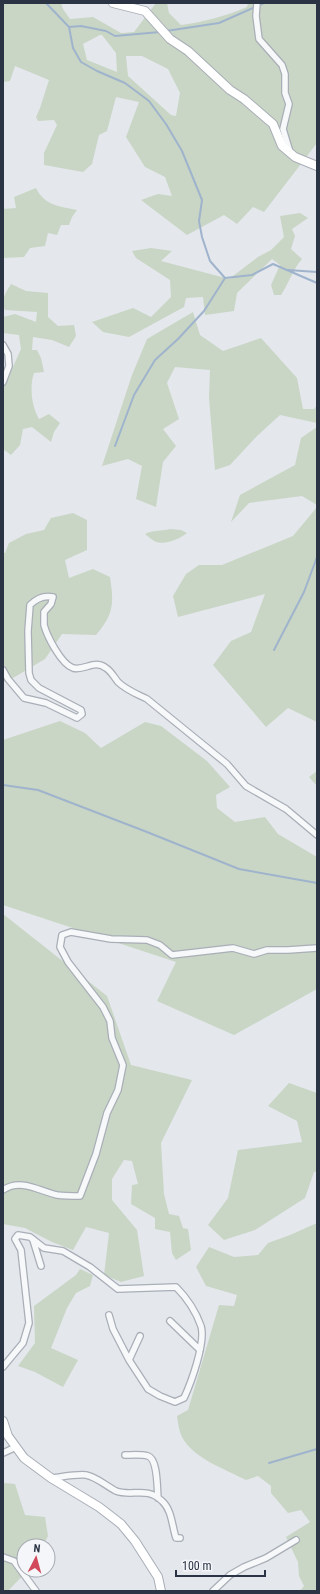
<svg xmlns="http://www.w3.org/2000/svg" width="320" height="1594" font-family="'Roboto Condensed',sans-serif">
<rect width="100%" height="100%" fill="#e4e7ec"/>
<!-- green -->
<path fill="#c9d6c5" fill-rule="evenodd" d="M 3,3 L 61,3 L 63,9 L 70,19 L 93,17 L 121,33 L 134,32 L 156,3 L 167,3 L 169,13 L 181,25 C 204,22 226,16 247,7 L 248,3 L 317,3 L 317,143 L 264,212 L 253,207 L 237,224 L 224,215 L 187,235 L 141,200 L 158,194 L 172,196 L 165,177 L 145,167 L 126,137 L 139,102 L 116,97 L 107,131 L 99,135 L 92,164 L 83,172 L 44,165 L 44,153 L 57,125 L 54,120 L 38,121 L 36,117 L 40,108 L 49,80 L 15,66 L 10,81 L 3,82 ZM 100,35 L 102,35 L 116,53 L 117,72 L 87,60 L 83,44 ZM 126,56 L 142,56 L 168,69 L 180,93 L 176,116 L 171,115 L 128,76 Z
M 36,188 C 45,206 59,206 77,210 L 72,217 L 69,225 L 61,225 L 57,235 L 48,233 L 45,246 L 30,248 L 24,257 L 3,258 L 3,209 L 16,208 L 14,197 Z
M 300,213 L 308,218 L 292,229 L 295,236 L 291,249 L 302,259 C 293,269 289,283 281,295 L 274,295 L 271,285 L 280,265 L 272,259 L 237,293 L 234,311 L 205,315 L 203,297 L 186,298 L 184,307 L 129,337 L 103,332 L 92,322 L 133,308 L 151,317 L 171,297 L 170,280 L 136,258 L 132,251 L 151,248 L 172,251 L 161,261 L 229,279 L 258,257 L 271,250 L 284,237 L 280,216 Z
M 11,284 L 26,291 L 48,293 L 48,317 L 58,326 L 74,325 L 76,336 L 69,347 L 52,340 L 33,337 L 32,350 L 37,350 L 41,358 L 44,372 L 34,373 C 29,387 32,407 39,419 L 49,414 L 60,423 L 54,432 L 51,442 L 32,427 L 23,429 L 20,445 L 11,455 L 3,449 L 3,389 L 21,349 L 19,335 L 3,333 L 3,317 L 15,314 L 36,322 L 37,312 L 5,310 C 0,300 6,292 11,284 Z
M 193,312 L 200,335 L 223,351 L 261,338 L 297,378 L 303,409 L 314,409 L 317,405 L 317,423 L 280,415 L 257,436 L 230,465 L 215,470 L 209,398 L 210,370 L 175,367 L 167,383 L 179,419 L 163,429 L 176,446 L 163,462 L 156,507 L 136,499 L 142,466 L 128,459 L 102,466 L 132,375 L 147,339 Z
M 317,427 L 317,505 L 302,496 L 249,503 L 231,522 L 240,495 L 295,465 L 301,438 Z
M 317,507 L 317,722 L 288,708 L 266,727 L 213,665 L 231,641 L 251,632 L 265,594 L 178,617 L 173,596 L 186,574 L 199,565 L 222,565 L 293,536 Z
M 73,513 L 87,520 L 87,550 L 65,560 L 69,578 L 93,569 L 110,577 C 114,603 114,614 96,635 L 62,634 L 45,659 L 13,678 L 3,682 L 3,553 L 5,553 L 9,543 L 26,534 L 44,530 L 51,518 Z
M 170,529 L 181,530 L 187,533 C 180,539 165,545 156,542 C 152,540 149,537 145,534 C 152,530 163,531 170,529 Z
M 60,721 L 85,733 L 101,748 L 145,722 L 161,726 L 207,761 L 230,787 L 216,795 L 217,808 L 235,822 L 265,817 L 278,834 L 317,857 L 317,989 L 234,1035 L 157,1001 L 176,962 L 3,905 L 3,740 Z
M 317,771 L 317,786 L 309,777 Z
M 3,914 L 107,996 L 131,1065 L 192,1080 L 161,1143 L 164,1194 L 169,1214 L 179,1216 L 183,1228 L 188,1229 L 191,1250 L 176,1260 L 172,1253 L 170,1232 L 155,1229 L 155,1218 L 131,1204 L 132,1185 L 138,1184 L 132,1161 L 124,1160 L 112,1179 L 112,1200 L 137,1230 L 144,1276 L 121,1282 L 104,1275 L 109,1233 L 86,1227 L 73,1250 L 52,1242 L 25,1228 L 3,1224 Z
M 289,1083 L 317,1093 L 317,1172 L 314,1172 L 305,1198 L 255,1230 L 224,1240 L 208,1225 L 228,1198 L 238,1150 L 302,1142 L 297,1121 L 268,1106 Z
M 317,1223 L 317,1591 L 300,1591 L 304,1586 L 299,1576 L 298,1562 L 286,1537 L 310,1522 L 301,1510 L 288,1513 L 271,1493 L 271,1486 L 258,1476 L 246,1480 C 225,1469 194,1459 182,1437 C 179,1431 178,1422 177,1416 L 188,1410 L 219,1305 L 234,1306 L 237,1295 L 206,1286 L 196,1267 L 209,1247 L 234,1257 L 258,1255 L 268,1243 L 290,1235 Z
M 80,1269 L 93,1275 L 90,1286 L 76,1293 L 67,1308 L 51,1348 L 78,1360 L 63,1387 L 35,1372 L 18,1366 L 35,1343 L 34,1306 L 76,1275 Z
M 3,1479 L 4,1483 L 15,1484 L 25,1515 L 45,1517 L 48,1536 L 43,1546 L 24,1546 L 24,1570 L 28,1570 L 8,1591 L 3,1591 Z"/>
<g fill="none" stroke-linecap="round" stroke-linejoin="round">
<!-- stream -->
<path stroke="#9fb4cc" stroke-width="2" d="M 46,3 L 69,27 L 73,48 L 81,62 L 97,71 L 125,83 L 149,101 L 166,124 L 182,151 L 202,200 L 199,221 L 202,237 L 210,261 L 225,278 L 252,275 L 273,264 L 317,283
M 69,27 L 81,26 L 106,31 L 115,36 L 160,32
M 166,31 L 219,23 L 264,3
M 288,270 L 317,272
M 115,446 L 134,395 L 155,360 L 178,339 L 204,311 L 225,278
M 274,650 L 304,592 L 317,557
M 3,785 L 38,790 L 147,832 L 239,869 L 317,883
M 269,1463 L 317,1449"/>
<!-- street casing -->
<g stroke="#a9aeb7" stroke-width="8">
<path id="street" d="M 257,3 L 256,16 L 259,39 L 282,65 L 285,74 L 285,93 L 289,104 L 283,129 L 290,152
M 3,345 L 8,354 L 9,366 L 3,382
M 3,670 L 8,679 L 24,698 L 46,703 L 77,718 L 82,714 L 81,710 L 39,688 L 31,680 L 29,673 L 28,631 L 30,605 C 37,598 44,595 53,597 L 51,604 L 44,612 C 44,617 44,621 44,625 C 47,636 61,664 73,668 C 85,671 94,659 106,668 C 111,671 114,677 118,682 C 126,690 137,694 147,699 L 227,764 L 246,786 L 286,809 L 317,835
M 3,1190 C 21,1178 39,1191 57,1195 C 65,1196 72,1196 80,1196 L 96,1154 L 107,1113 L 118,1090 L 123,1065 L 112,1038 L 110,1021 L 103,1007 L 68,962 L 60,947 L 62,935 L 71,932 L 111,939 L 147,940 L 160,945 L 172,955 L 233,948 L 254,954 L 267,950 L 288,950 L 317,948
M 33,1240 L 41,1266
M 109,1315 L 113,1329 L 129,1360
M 170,1321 L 200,1350
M 3,1367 L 23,1343 L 29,1323 L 21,1250 L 15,1239 L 18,1235 L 30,1237 L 44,1248 L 63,1251 L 90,1267 L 118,1289 L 176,1287 C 186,1297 196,1312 201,1326 C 206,1342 191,1383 184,1398 L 175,1402 L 160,1396 L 148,1389 L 129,1360 L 140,1336
M 3,1453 L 16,1447
M 125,1455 C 132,1455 141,1454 148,1456 C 158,1459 157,1489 158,1498
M 52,1478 C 62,1477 75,1474 86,1475 C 97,1477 106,1486 116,1491 C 132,1497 147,1486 162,1501 C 172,1510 172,1526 176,1538 L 180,1538
M 3,1557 L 14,1561 L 36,1591
M 213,1591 L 230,1575 L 244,1567 L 266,1558 L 296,1540"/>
</g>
<!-- secondary casing -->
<g stroke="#a9aeb7" stroke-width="10">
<path id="secondary" d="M 113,3 L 145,11 L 170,39 L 188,51 L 230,90 L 244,99 L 273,124 L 282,146 L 295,157 L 317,166
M 3,1421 L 8,1436 L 24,1458 L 51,1478 L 99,1507 L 121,1524 L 135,1541 L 158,1577 L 161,1591"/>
</g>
<!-- street -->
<use href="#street" stroke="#f7f8fa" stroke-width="5.5"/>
<!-- secondary -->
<use href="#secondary" stroke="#fff" stroke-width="8"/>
</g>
<!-- border -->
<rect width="320" height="1594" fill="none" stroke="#2b3445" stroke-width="8"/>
<!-- north arrow -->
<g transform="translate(36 1558) rotate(6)"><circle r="19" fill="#f4f6f9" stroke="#a4a8b1"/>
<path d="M0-3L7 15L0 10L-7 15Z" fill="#d1495b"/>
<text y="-6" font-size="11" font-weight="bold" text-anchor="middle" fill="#2b3445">N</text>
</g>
<!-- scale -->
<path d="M176 1570v6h89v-6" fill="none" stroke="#2b3445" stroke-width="2"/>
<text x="182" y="1570" font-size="12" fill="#2b3445" stroke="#f4f6f9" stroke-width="3" paint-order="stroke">100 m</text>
</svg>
